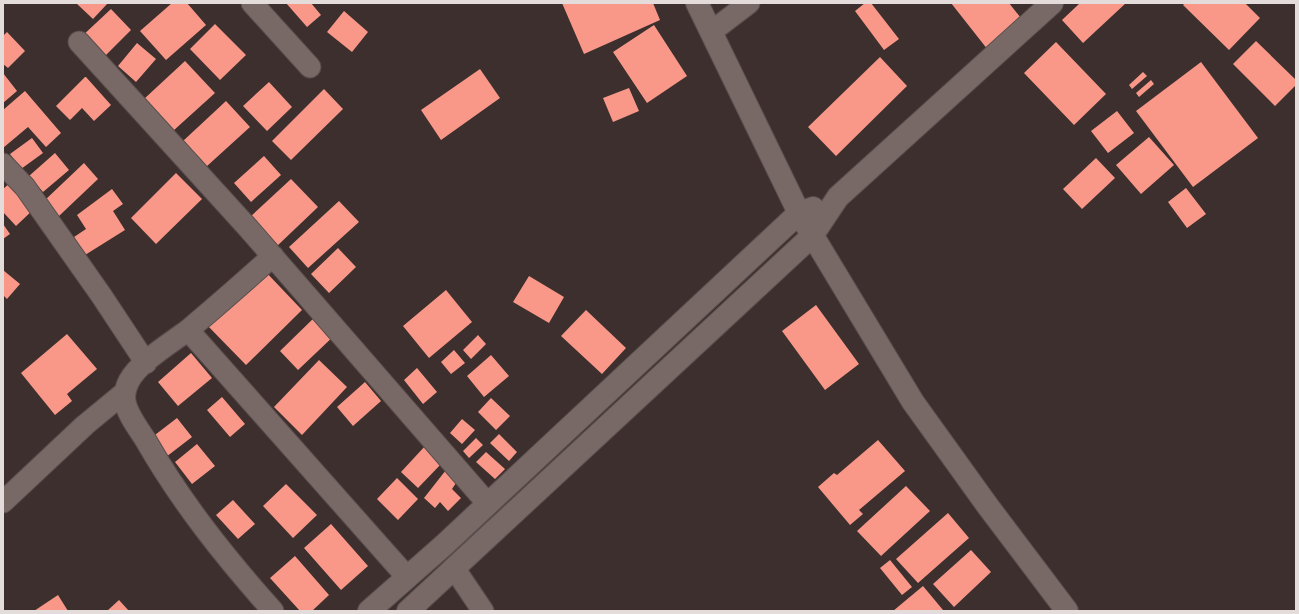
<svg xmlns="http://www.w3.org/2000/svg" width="1299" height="614" font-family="Cabin,sans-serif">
<rect width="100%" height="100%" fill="#3c2f2d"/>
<!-- building -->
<path fill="#f99889" d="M 76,3 L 108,3 L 93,19 Z
M 172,3 L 187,3 L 206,25 L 166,60 L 140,31 Z
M 286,3 L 311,3 L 321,15 L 307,27 Z
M 562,3 L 653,3 L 660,20 L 584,54 Z
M 865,3 L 871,3 L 899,39 L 884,50 L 855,11 Z
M 951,3 L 1009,3 L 1024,22 L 988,50 Z
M 1080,3 L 1126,3 L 1083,43 L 1062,20 Z
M 1185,3 L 1245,3 L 1260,18 L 1229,50 L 1183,5 Z
M 111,9 L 131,30 L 101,60 L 80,38 Z
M 344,11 L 368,32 L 352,52 L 327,32 Z
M 215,24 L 246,55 L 220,80 L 190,49 Z
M 654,25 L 687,76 L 647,103 L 613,52 Z
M 7,32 L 25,51 L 8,68 L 3,64 L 3,36 Z
M 1256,41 L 1296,80 L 1296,85 L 1275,106 L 1233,64 Z
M 1056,42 L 1106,94 L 1074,125 L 1024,73 Z
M 137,43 L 156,59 L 136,82 L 118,66 Z
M 880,57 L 907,86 L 836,156 L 808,127 Z
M 185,61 L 215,93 L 173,131 L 144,99 Z
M 1201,62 L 1258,138 L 1193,187 L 1136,111 Z
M 480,69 L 500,98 L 441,140 L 421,110 Z
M 1143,72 L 1147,76 L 1132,89 L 1129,85 Z
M 3,73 L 17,91 L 3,103 Z
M 85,77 L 86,77 L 111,105 L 94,121 L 82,108 L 70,120 L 56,106 Z
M 1151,80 L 1154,84 L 1139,97 L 1136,93 Z
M 269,82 L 292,107 L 267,131 L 243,106 Z
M 629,88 L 639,111 L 613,122 L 603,98 Z
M 324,89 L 343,109 L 291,160 L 272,141 Z
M 25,91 L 61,133 L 46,147 L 28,127 L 3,148 L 3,110 Z
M 226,101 L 250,127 L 206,167 L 183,141 Z
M 1117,111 L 1134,133 L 1108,153 L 1091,131 Z
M 1149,137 L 1174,165 L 1141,194 L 1116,165 Z
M 32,138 L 43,153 L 21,169 L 10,154 Z
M 55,153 L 69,170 L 43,192 L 29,176 Z
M 264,156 L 281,175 L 251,202 L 234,183 Z
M 1096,158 L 1115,178 L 1082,209 L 1063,189 Z
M 84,163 L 98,179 L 59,216 L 44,201 Z
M 176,173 L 202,199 L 156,244 L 131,218 Z
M 291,179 L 318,207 L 276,247 L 249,218 Z
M 10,183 L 34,209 L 16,226 L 3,212 L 3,189 Z
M 1186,188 L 1206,214 L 1187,228 L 1168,202 Z
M 112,189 L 123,204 L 113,211 L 125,230 L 85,255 L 74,237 L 86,229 L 77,215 Z
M 339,201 L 359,222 L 308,268 L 289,247 Z
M 3,224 L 10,234 L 3,239 Z
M 338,248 L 356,267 L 329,293 L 311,274 Z
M 263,269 L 302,310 L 246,365 L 206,324 Z
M 3,270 L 20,284 L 7,299 L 3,295 Z
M 529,276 L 564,297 L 549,323 L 513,302 Z
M 446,290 L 472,322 L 429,358 L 403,326 Z
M 816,305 L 859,364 L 825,390 L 782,331 Z
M 586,310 L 626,348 L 602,374 L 561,336 Z
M 319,313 L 337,333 L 298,370 L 280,351 Z
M 67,334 L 97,369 L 67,394 L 72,401 L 55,415 L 21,373 Z
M 478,335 L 486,344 L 471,359 L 463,350 Z
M 454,350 L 465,363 L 451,374 L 441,362 Z
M 191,353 L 212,378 L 178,406 L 158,382 Z
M 491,355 L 509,376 L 484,397 L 467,376 Z
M 319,360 L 347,387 L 302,435 L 274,407 Z
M 417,368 L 437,392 L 423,404 L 404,380 Z
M 365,382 L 381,401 L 353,426 L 337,407 Z
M 222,397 L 245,424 L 230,437 L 207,410 Z
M 491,398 L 510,416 L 496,430 L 478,412 Z
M 177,418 L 192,437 L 166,457 L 151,438 Z
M 462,419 L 475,430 L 462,444 L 450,433 Z
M 499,434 L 517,452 L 509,461 L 490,443 Z
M 476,438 L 483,445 L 469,458 L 463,451 Z
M 878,440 L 905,471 L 859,510 L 863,514 L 850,525 L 818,487 L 834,473 L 837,475 Z
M 197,444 L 215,466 L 192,484 L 175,462 Z
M 426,445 L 443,462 L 418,488 L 401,472 Z
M 486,452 L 505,469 L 495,479 L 476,462 Z
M 446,470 L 458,480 L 452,489 L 461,498 L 448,511 L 440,502 L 435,508 L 424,498 Z
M 397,478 L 418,499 L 398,520 L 377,499 Z
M 286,484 L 317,515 L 293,538 L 263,506 Z
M 906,486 L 930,511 L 881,556 L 857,531 Z
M 233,500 L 255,524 L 238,539 L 216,515 Z
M 948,513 L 969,538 L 918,583 L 896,559 Z
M 331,524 L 368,566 L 341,590 L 304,548 Z
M 971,550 L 991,572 L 954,607 L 933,584 Z
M 295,556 L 329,595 L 312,611 L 300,611 L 270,578 Z
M 890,560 L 912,587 L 902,595 L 880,568 Z
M 923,586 L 943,610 L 941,611 L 893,611 Z
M 58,595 L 68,611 L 34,611 Z
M 119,600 L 129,611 L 107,611 Z"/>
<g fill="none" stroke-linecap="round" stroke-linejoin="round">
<!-- street casing -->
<g stroke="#594e4d" stroke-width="23">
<path id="street" d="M 252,3 L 310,67
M 711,32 L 749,3
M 79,42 L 249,229 L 488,504
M 3,164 L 25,187 L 101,295 L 146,363
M 188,330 L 407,577
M 3,502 L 85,425 L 125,392
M 454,568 L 483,611
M 273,611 C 224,556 181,502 145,439 C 138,428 127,414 125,401 C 124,395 126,387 129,381 C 139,362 171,343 188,330 C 217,306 245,281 273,256"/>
</g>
<!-- secondary casing -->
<g stroke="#594e4d" stroke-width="24">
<path id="secondary" d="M 697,3 L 799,213 L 913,402 L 987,505 L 1067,611
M 369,611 L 444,545 L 799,213 L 813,208
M 408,611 C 543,486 678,361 812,236 L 838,197 L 1052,3"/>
</g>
<!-- street -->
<use href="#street" stroke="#786967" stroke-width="21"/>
<!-- secondary -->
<use href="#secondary" stroke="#786967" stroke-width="22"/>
</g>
<!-- border -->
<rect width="1299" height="614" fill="none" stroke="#e4dcdb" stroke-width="8"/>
</svg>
